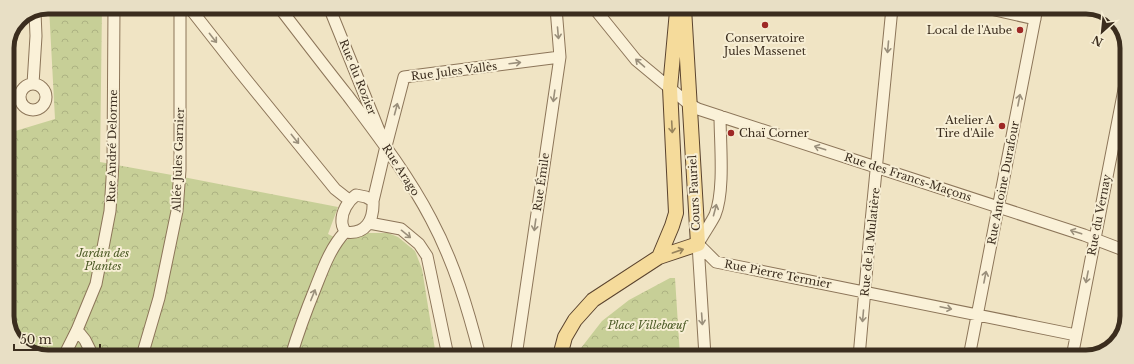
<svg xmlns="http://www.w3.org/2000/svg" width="1134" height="364" font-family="'Libre Baskerville',serif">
<defs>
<pattern id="park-crowns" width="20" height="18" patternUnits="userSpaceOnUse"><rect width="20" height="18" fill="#c7cf97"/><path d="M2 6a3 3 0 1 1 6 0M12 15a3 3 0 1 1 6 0" fill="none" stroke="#acb282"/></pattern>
</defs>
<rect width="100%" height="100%" fill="#f0e4c4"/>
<!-- park -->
<path fill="url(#park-crowns)" d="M 49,7 L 102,7 L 100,162 L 183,177 L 338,207 L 328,234 L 344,242 L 358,233 L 388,233 L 398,237 L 415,251 L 422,269 L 436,356 L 37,356 L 17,343 L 7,319 L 7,119 L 12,132 L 55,119 Z
M 670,278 L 675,278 L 680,356 L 579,356 L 581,348 L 602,321 L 629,300 Z"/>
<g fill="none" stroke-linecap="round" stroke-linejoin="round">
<!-- minor casing -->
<g stroke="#8c7559" stroke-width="13">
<path id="minor" d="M 189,7 L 240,72 L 335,189 L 349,200
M 279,7 C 302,37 325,67 348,96 C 378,136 408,175 431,219 C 454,262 468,309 480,356
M 329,7 L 380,133
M 594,8 L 636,60 L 689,104 L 698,109 L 1084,235 L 1126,251
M 986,8 L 1035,19
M20 97a13 13 0 1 1 26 0a13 13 0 1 1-26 0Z
M 33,84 L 36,36 L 35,12
M 356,195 L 366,197 L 373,201 C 374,220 366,235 345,232 C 344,229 342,226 342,223 C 341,212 348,201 356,195 Z
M 373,201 L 386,146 L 404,77 L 560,57
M 369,223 L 401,229 L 419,244 L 427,256 L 448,356
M 698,244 L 716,262 L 1076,335
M 698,244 C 703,234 710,225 715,215 C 725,191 720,142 720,116
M 698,244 L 705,356
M 77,330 L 85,340 L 93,356
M 64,356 L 77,330 L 96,284 L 110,211 L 113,163 L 114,7
M 142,356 L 159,298 L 177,211 L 180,170 L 180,7
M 291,356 C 298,333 306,311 315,289 C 323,269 330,248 345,232
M 516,356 L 560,57 L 556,8
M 859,357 L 870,232 L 892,8
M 969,357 L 1037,8
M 1072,357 L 1127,74"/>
</g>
<!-- major casing -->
<g stroke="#5a432e" stroke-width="16">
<path id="major" d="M 659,257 L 672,226 L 676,213 L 670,88 L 677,11
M 560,356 L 565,337 L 575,320 L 593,300 L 659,257 L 698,244 L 684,8"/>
</g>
<!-- minor -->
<use href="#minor" stroke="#faf1d8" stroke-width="11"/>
<!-- major -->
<use href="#major" stroke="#f5db9b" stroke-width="14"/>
</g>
<!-- one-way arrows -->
<defs><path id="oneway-shaft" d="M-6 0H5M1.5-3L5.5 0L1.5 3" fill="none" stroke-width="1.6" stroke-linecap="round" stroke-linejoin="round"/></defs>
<g stroke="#9a8f7b">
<use href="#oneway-shaft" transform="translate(558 33) rotate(85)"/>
<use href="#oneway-shaft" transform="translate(213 38) rotate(52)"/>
<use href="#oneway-shaft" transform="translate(888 47) rotate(95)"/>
<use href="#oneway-shaft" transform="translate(515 63) rotate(-7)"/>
<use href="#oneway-shaft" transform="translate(640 63) rotate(-139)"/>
<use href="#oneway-shaft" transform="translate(554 96) rotate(98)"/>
<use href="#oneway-shaft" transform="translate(1019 100) rotate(-79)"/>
<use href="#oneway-shaft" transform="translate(396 109) rotate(-75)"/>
<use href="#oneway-shaft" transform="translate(295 139) rotate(51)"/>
<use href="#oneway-shaft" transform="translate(820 148) rotate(-162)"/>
<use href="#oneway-shaft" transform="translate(715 210) rotate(-75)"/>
<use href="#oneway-shaft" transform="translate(535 225) rotate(98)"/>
<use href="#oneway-shaft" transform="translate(1076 232) rotate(-162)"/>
<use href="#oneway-shaft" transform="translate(406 234) rotate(39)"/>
<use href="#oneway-shaft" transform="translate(985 277) rotate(-79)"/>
<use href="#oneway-shaft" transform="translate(1087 277) rotate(101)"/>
<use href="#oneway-shaft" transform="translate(313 295) rotate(-68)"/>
<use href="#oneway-shaft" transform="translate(946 308) rotate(12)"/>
<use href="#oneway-shaft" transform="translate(863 316) rotate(95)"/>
<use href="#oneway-shaft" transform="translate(702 319) rotate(86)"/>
</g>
<g stroke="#98845c">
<use href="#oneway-shaft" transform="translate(672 127) rotate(87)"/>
<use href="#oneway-shaft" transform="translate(678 251) rotate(-19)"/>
</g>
<!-- markers -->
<g fill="#9e2826" stroke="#f7eed4" stroke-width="1.5">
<circle cx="765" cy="25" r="4"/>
<circle cx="1020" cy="30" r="4"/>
<circle cx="1002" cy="126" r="4"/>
<circle cx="731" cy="133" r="4"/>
</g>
<g text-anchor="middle" stroke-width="4" stroke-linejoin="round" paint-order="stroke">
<!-- poi labels -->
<g font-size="11" fill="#3b2d1e" stroke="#f7eed4" text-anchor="end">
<text x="1012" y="34">Local de l'Aube</text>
<text x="765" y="42" text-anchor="middle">Conservatoire<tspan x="765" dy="13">Jules Massenet</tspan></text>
<text x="994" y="124">Atelier A<tspan x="994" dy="13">Tire d'Aile</tspan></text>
<text x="739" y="137" text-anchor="start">Chaï Corner</text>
</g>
<!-- street labels -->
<g font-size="11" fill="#3b2d1e" stroke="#f7eed4">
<text transform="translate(454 71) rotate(-7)" y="4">Rue Jules Vallès</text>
<text transform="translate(358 77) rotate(68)" y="4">Rue du Rozier</text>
<text transform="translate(112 146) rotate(-89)" y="4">Rue André Delorme</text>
<text transform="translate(178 160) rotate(-88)" y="4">Allée Jules Garnier</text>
<text transform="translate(401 170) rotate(57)" y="4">Rue Arago</text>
<text transform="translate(908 177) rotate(18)" y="4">Rue des Francs-Maçons</text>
<text transform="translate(541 182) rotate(-82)" y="4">Rue Émile</text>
<text transform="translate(1003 183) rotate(-79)" y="4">Rue Antoine Durafour</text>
<text transform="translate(694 193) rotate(-93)" y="4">Cours Fauriel</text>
<text transform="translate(1099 215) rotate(-79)" y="4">Rue du Vernay</text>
<text transform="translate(870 242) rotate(-84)" y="4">Rue de la Mulatière</text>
<text transform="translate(778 274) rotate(11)" y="4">Rue Pierre Termier</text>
</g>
<!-- park labels -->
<g font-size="11" font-style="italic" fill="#4a5924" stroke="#f7eed4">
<text x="103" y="257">Jardin des<tspan x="103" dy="13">Plantes</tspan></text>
<text x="647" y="329">Place Villebœuf</text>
</g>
</g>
<!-- crop -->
<path d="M0 0H1134V364H0ZM48 14H1086A34 34 0 0 1 1120 48V316A34 34 0 0 1 1086 350H48A34 34 0 0 1 14 316V48A34 34 0 0 1 48 14Z" fill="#e8dfc5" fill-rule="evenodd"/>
<path fill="none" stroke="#3b2d1e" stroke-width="5" d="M48 14H1086A34 34 0 0 1 1120 48V316A34 34 0 0 1 1086 350H48A34 34 0 0 1 14 316V48A34 34 0 0 1 48 14Z"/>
<!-- north arrow -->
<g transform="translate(1102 32) rotate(207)" stroke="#f7eed4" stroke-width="3" paint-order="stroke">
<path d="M0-3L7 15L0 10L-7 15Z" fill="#3b2d1e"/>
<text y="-6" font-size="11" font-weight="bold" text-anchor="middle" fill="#3b2d1e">N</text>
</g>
<!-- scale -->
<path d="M14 344v6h86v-6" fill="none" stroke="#3b2d1e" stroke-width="2"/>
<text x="20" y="344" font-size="12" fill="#3b2d1e" stroke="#f7eed4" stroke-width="3" paint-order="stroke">50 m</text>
</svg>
